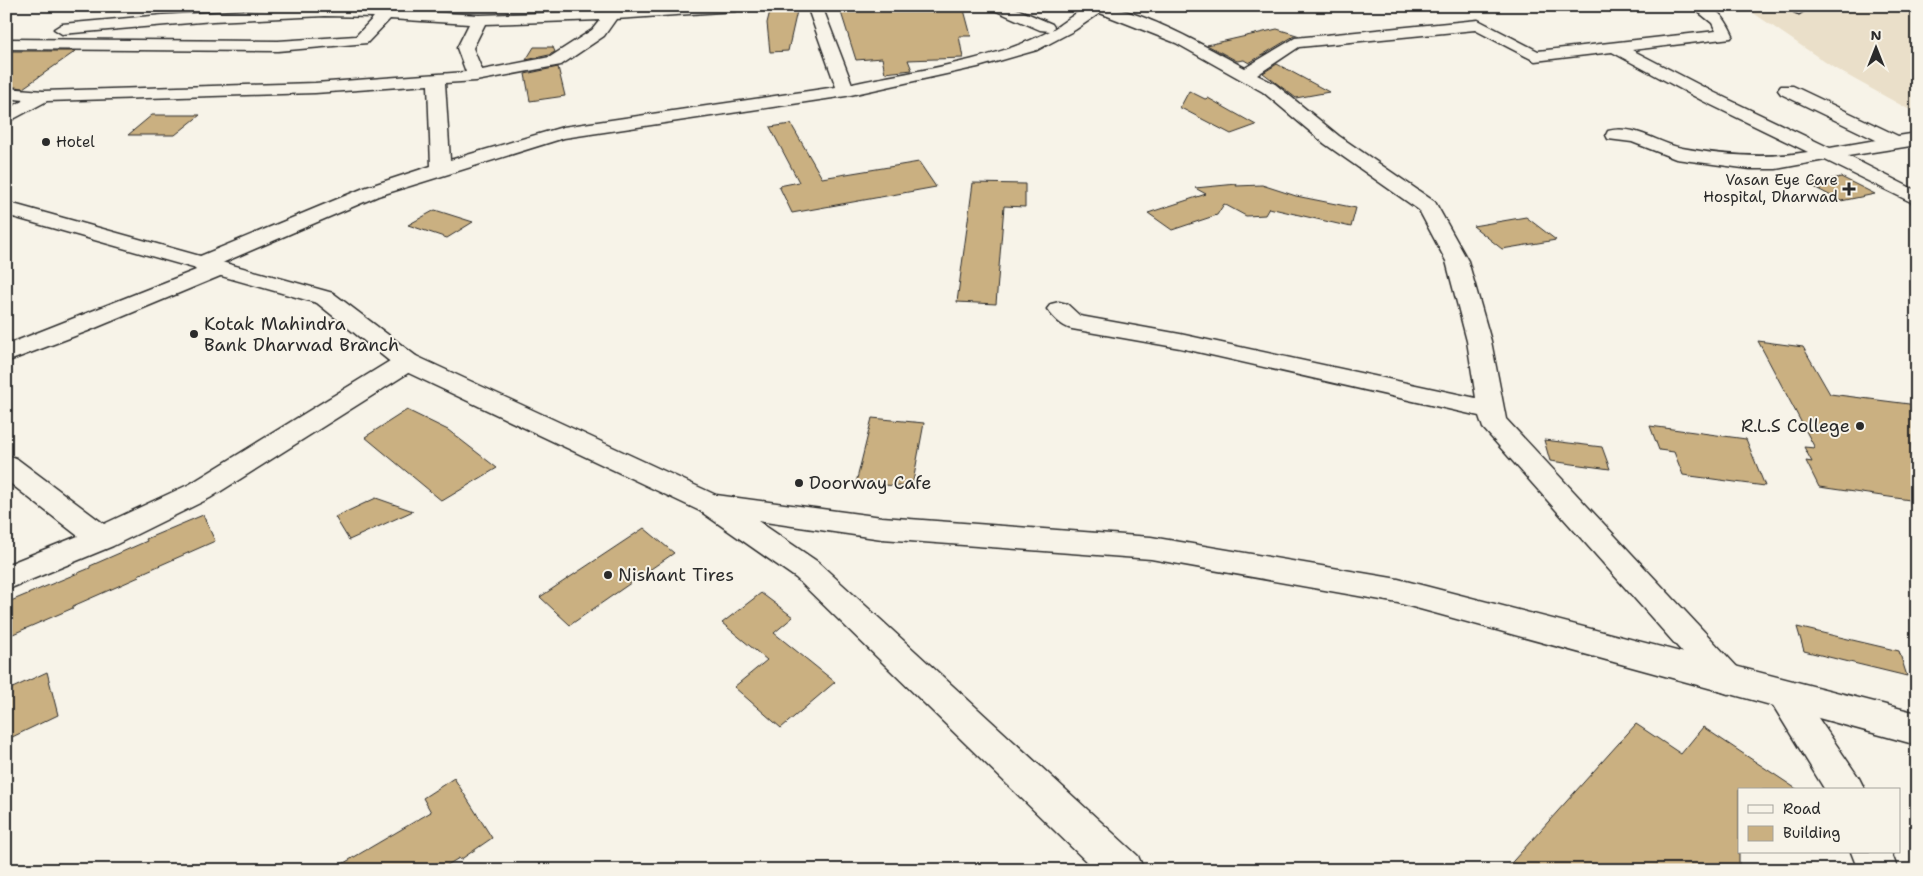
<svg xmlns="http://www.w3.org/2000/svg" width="1923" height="876" viewBox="0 0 1923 876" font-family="'Shantell Sans',sans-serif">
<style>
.built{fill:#eadfc9}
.building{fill:#cab081;stroke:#2b2b2b}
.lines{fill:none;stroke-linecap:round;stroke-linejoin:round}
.minor-casing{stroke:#2b2b2b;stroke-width:3}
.major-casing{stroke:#2b2b2b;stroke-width:3}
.minor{fill:#f7f3e8;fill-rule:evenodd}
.major{fill:#f7f3e8;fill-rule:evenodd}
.poi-dot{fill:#2b2b2b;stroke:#f7f3e8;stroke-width:2}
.labels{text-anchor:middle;stroke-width:4;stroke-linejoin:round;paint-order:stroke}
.far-poi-label{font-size:15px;fill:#2b2b2b;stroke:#f7f3e8;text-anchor:start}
.poi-label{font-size:18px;fill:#2b2b2b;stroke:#f7f3e8;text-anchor:start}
</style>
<rect width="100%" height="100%" fill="#f7f3e8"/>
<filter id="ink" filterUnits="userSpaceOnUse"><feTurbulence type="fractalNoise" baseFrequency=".02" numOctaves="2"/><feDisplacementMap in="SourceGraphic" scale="10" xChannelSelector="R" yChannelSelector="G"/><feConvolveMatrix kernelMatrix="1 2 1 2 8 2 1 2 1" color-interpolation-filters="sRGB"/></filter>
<g filter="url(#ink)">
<path class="built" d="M1743,6H1917V114L1834,68Z"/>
<path class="building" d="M839,6H866L868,10L963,6L971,36H959L963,58L908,60L912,70L885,73L882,58L856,60Z
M770,11H797L788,51L770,52L767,23Z
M1277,29L1300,36H1294L1249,63L1244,60L1237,61L1207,45Z
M534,47H553L555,52L549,55L526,60Z
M6,51H76L23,88L6,86Z
M1277,64L1329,92L1296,98L1263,73Z
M558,67L565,96L530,101L525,74Z
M1189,91L1205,99L1208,98L1256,125L1231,134L1179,107L1181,106Z
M152,115H200L175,135H128Z
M791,124L822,178L919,162L936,187L792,213L779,186L799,182L770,127Z
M1841,177L1875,194L1841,201L1808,184Z
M973,183L1025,184V207L1004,206L996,304L957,302Z
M1237,184L1236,186L1262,185L1296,196L1356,208L1351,227L1269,208L1265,215L1246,216L1224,204L1217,215L1172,230L1148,213L1206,194L1195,188Z
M435,210L473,222L447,238L408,225Z
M1526,217L1556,240L1502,249L1473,226Z
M1758,341L1803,347L1830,394L1917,405V501L1819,487L1806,461L1812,462L1804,447L1815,448Z
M407,410L448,430L497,468L442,501L365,437Z
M872,418L924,423L912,487L856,483Z
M1650,426L1746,439L1765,486L1683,475L1674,452L1659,450Z
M1544,440L1602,447L1610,469L1550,461Z
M376,498L413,511L349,540L335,517Z
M203,515L215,541L138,575L139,577L73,606V608L6,637V603L90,568V566L147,541L146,539Z
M644,528L674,553L570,625L540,597Z
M761,593L793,617L774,633L835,682L781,728L734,687L767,660L722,623Z
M1797,627L1899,651L1907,676L1804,651Z
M47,672L58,715L6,740V691Z
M1636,724L1681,754L1703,727L1798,790H1739V870H1505Z
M454,778L492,838L460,860L459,858L439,870H332L431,812L423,798Z"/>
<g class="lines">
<g class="minor-casing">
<path id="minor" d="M325,6L479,15L607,11L610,6H625L623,10L669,6H743L736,11L616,19L604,36L561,65L476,81L445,83L450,160L563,127L836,87L807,6H822L852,84C918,70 990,62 1050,31L1040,30L992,9L990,6H1010L1052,24L1054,27L1052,30C1062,24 1082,7 1092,6C1128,2 1211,49 1245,68L1295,38L1478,20L1538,51L1716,31L1712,23L1691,6C1715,6 1723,13 1733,35L1731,38L1632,50L1715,93L1830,148L1876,140L1781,94L1778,90L1781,86H1793L1898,136L1917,133V145L1848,156L1917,191V205L1825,160L1776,169H1750L1676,159L1632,142L1608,139L1606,135L1608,131C1635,124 1657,143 1682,148C1725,156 1765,159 1808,152L1703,101L1612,52L1535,61L1475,30L1299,47L1257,75L1275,84L1339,136L1435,202L1468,261L1491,341L1506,419L1740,670L1745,680L1740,690L1728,694L1716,690L1483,428L1479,416L1180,348L1072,329C1061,326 1054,318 1047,309L1051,304L1059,302L1067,304L1080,316L1180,334L1476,398L1467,341L1446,261L1419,210L1325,144L1263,92L1176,43L1100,13L1075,30L1037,50L978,67L846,96L564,138L378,196L222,263L228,269L225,274L88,331L6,362V345L196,270L190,264L193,259L364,188L431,166L428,85L315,93L47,101L6,123V110L24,100L6,98V88L43,91L315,83L466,72L457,48L469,24L390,19L367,43L278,51L6,49V39L278,41L356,36L374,17L325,16L213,21L62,34L54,29L62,24L163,15ZM600,20L592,30L550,57L482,70L473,48L485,24Z
M1788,6H1805L1807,9L1799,14L1794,12Z
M407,354L416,356L420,362L416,368L210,498L113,546L6,590V565L78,536L6,480V455L16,458L104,524L190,484L398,356Z
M1783,679L1795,684L1859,778L1865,790H1825L1766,694L1771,684Z
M1851,852H1891L1898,870H1858Z"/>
</g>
<g class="major-casing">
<path id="major" d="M6,202L333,293L416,356L716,495L882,517L1151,537L1398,579L1917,713V745L1398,603L1151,559L882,539L758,521L818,562L1138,856L1144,870H1095L796,578L700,511L398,368L317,303L6,215Z"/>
</g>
<use href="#minor" class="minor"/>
<use href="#major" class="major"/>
</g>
</g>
<g class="poi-dot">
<circle cx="46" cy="142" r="5"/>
<path d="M1846.5 181.5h5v5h5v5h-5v5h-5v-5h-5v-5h5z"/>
<circle cx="194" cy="334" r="5"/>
<circle cx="1860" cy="426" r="5"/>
<circle cx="799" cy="483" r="5"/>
<circle cx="608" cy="575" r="5"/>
</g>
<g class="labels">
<g class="far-poi-label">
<text x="56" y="147">Hotel</text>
<text x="1838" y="185" text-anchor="end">Vasan Eye Care<tspan x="1838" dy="17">Hospital, Dharwad</tspan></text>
</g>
<g class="poi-label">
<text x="204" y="330">Kotak Mahindra<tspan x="204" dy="21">Bank Dharwad Branch</tspan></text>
<text x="1850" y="432" text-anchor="end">R.L.S College</text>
<text x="809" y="489">Doorway Cafe</text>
<text x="618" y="581">Nishant Tires</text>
</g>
</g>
<rect width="1923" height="876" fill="none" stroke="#f7f3e8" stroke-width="25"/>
<rect x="12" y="12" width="1898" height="851" fill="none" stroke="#2b2b2b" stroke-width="2" filter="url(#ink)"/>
<rect x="1738" y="788" width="162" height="65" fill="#f7f3e8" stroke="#a5a39c"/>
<rect x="1748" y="805" width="25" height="8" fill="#f7f3e8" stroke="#a5a39c"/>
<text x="1783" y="814" font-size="15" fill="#2b2b2b">Road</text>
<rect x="1748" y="826" width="25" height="15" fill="#cab081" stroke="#a5a39c"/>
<text x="1783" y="838" font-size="15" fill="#2b2b2b">Building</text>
<g transform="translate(1876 48)" stroke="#f7f3e8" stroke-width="4" paint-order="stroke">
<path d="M0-4L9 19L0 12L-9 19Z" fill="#2b2b2b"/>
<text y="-8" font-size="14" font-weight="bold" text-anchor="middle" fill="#2b2b2b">N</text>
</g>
</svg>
